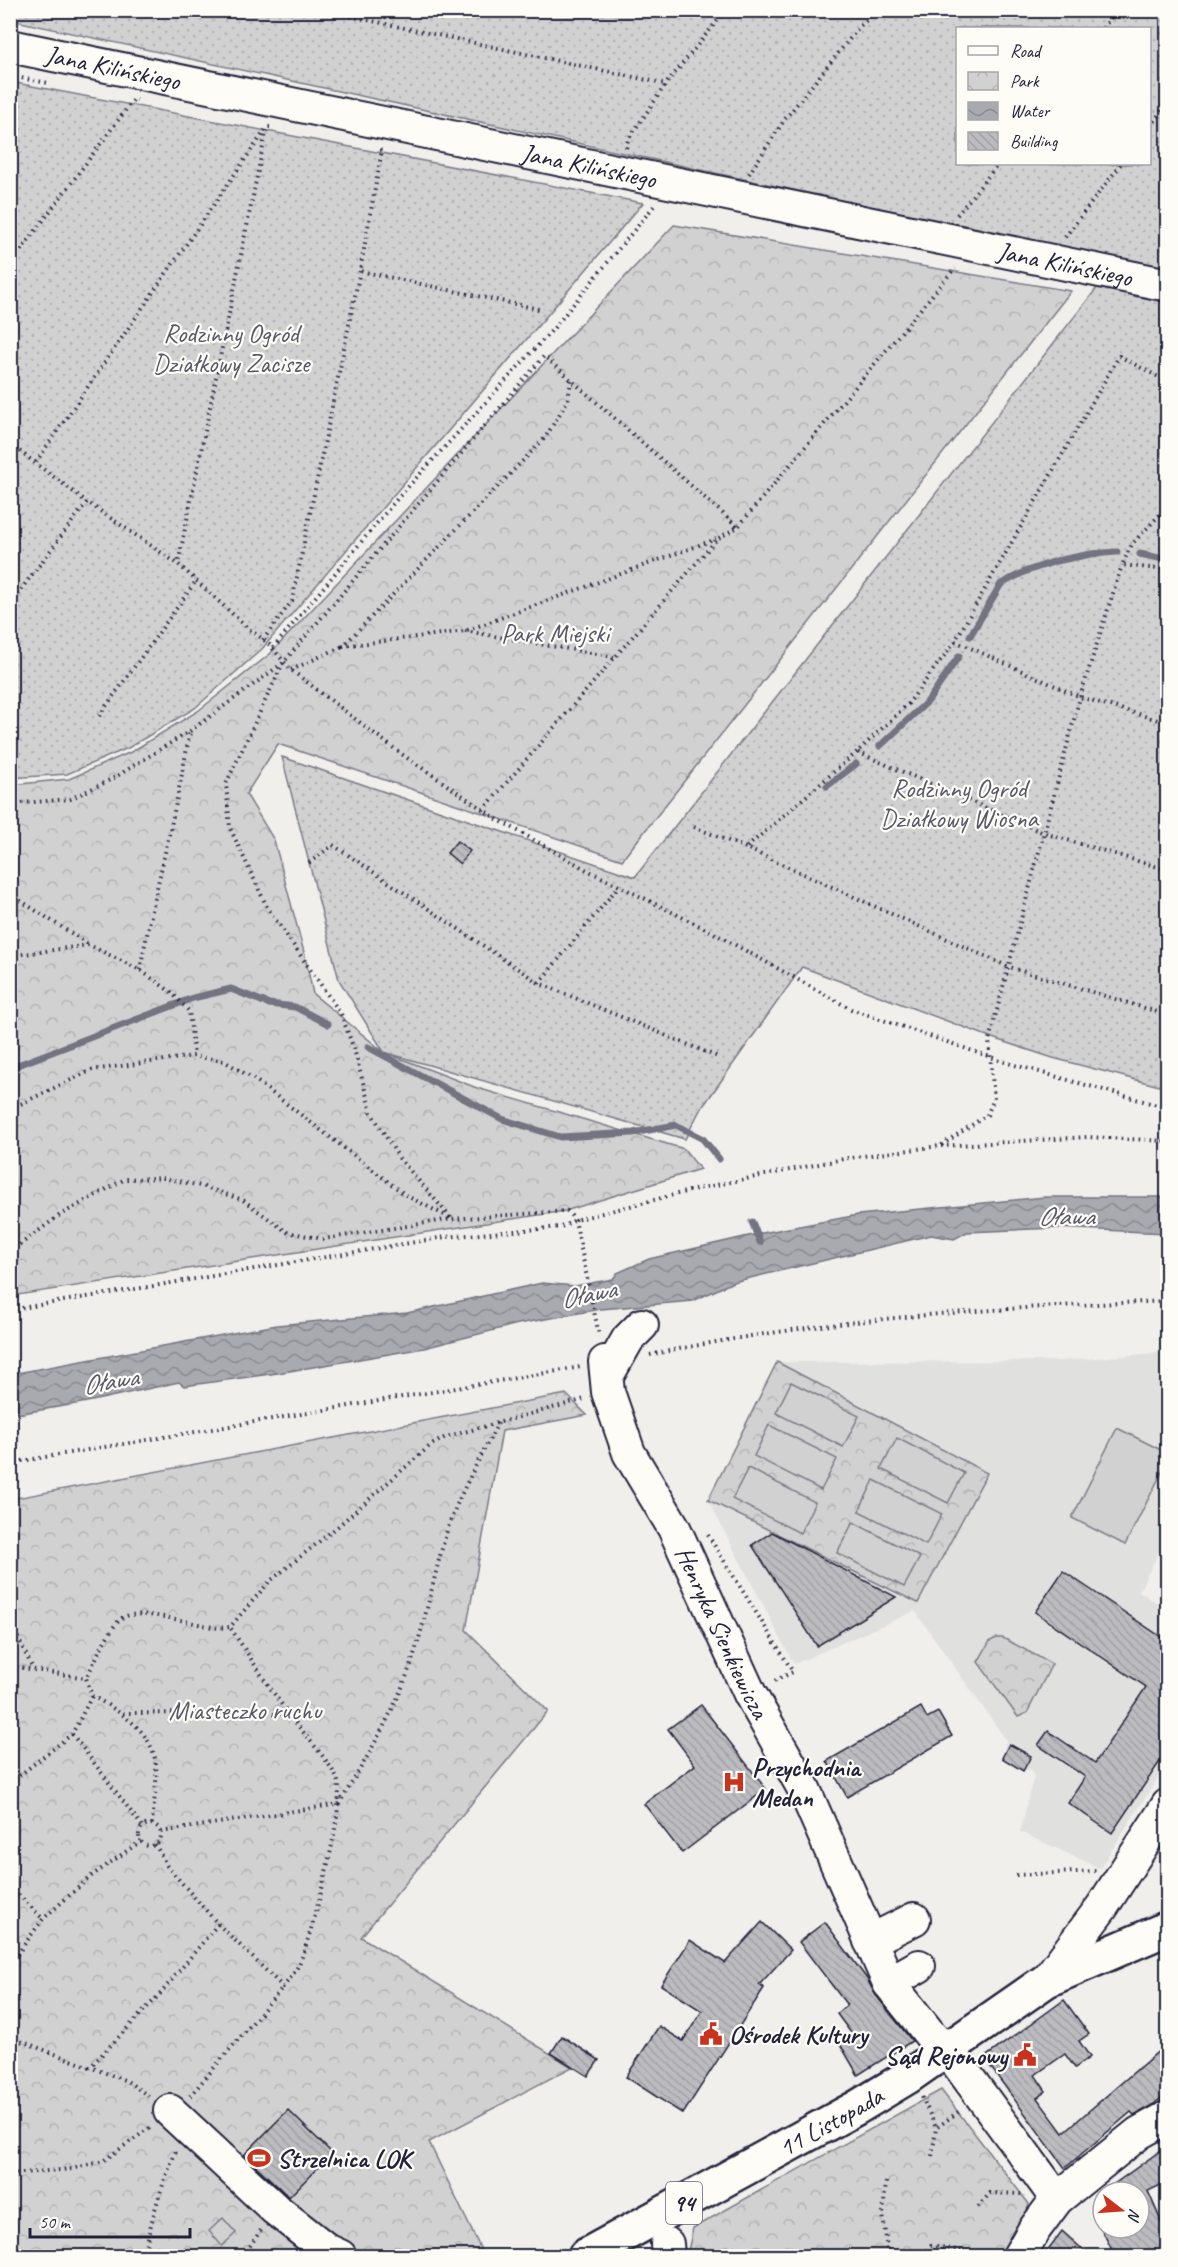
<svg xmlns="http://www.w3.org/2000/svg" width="1178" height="2267" viewBox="0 0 1178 2267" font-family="Caveat,sans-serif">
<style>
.built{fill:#e0e0df}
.park{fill:url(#park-crowns);stroke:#7a7a86;stroke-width:1.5}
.garden{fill:url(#garden-dots);stroke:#7a7a86;stroke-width:1.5;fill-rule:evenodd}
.pitch{fill:#d2d1d1;stroke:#7a7a86;stroke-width:1.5}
.water{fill:url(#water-waves);stroke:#737381;stroke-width:1.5}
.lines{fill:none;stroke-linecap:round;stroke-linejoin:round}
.stream{stroke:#737381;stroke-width:7}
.building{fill:url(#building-back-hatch);stroke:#22223b;stroke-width:1.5}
.minor-casing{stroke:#22223b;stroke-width:36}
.major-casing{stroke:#22223b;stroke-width:38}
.path{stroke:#22223b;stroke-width:4;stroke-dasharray:1.5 4.5;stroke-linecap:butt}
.minor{stroke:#fdfcf7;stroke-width:32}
.major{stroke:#fdfcf7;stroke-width:33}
.labels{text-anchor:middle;stroke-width:4.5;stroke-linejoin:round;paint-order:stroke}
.shield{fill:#fdfcf7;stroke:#646373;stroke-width:1.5}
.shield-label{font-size:24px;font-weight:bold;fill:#22223b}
.street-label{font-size:26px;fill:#22223b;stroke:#fdfcf7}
.park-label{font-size:26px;fill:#575768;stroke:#fdfcf7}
.poi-label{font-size:26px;font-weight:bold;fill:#22223b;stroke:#fdfcf7;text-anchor:start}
.water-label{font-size:27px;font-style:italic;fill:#58586a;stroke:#fdfcf7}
</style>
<defs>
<pattern id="park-crowns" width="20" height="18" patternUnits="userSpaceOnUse" patternTransform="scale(1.5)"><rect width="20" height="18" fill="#d2d1d1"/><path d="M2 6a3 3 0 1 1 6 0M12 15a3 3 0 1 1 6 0" fill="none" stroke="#b4b3b4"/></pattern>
<pattern id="garden-dots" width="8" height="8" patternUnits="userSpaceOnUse" patternTransform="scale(1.5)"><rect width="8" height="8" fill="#d2d1d1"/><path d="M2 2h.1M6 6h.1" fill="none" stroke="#b4b3b4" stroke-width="1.8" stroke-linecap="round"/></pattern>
<pattern id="water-waves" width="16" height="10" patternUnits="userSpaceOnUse" patternTransform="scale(1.5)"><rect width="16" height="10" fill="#a9a9b0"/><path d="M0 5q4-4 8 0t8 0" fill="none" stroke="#898990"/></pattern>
<pattern id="building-back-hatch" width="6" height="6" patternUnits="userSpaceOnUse" patternTransform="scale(1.5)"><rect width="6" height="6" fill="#bcbcc0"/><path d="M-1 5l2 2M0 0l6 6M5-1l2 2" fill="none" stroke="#a1a1a6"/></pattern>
</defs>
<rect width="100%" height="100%" fill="#f0efec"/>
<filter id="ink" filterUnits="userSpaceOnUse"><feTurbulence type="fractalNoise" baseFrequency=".0167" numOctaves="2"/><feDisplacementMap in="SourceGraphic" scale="12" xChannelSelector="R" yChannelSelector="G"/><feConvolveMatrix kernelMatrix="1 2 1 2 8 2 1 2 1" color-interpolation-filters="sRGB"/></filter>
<g filter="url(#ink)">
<path class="built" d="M1167,1352V1536L1139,1591L1167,1610V1764L1100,1868L1020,1832L1034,1776L1030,1769L1023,1771L1002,1758L1006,1740L915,1611L794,1664L708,1500L777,1362L1061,1361Z"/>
<path class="park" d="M674,225L1071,291L622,860L278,744L246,794L274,840L305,956L313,994L384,1052L477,1088L684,1149L700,1169L565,1211L11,1296V785L69,779L131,752L198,711L270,654Z
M777,1362L987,1473L918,1603L708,1500Z
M566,1394L587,1415L502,1431L466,1630L548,1711L361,1937L572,2067L429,2142L484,2256H11V1499Z
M997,1638H1003L1052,1664L1027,1713L1018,1717L978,1662L990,1641Z
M941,2090L1029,2204L1012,2256H687L693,2228Z"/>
<path class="garden" d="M11,10L1167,11V271L11,20ZM958,28H1150V164H958Z
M11,82L643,203L262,649L195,708L128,748L67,774L11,778Z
M1100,284L1167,300V1088L1053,1058L998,1040L802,967L699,1112L685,1139L384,1052L339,980L282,757L635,877Z"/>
<path class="pitch" d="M791,1382L859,1416L843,1447L776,1413Z
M769,1425L837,1459L821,1490L754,1456Z
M1117,1428L1167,1453V1462L1125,1545L1072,1518Z
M897,1438L964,1473L948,1503L881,1469Z
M748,1468L815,1502L800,1533L732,1499Z
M874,1480L942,1514L926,1545L859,1511Z
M853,1522L920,1557L904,1587L837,1553Z
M223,2218L236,2233L222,2246L209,2231Z"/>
<path class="water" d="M1045,1197H1167V1233L1056,1228L967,1232L954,1239L931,1235L733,1282L693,1301L601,1309L518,1324L424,1348L278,1373L184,1386L179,1382L87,1402L11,1415V1374L277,1325L407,1313L542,1283L575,1286L613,1279L617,1273L649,1259L757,1234L858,1215Z"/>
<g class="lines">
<path class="stream" d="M1140,554L1168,560
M970,636L1001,584L1024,572L1056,561L1091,554L1117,552
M880,746L928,701L959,656
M827,786L856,764
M368,1047L502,1119L560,1137L633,1133L676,1125L703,1139L719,1159
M10,1068L193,998L231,989L269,1004L295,1007L328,1024
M752,1222L760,1242"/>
</g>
<path class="building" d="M457,841L470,851L460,864L447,853Z
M772,1532L896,1597L817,1646L752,1545Z
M1063,1571L1167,1641V1751L1112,1833L1068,1803L1085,1777L1038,1745L1048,1731L1095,1763L1146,1687L1035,1612Z
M701,1705L766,1789L682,1853L644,1804L695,1765L668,1729Z
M921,1707L927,1718L938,1712L952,1736L847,1797L827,1761Z
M1009,1744L1031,1756L1023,1771L1002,1758Z
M762,1922L791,1950L759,1985L764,1988L683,2114L626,2077L659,2026L683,2041L702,2011L661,1985L690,1940L725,1963Z
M825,1922L867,1979L875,1994L912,2041L858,2075L840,2044L854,2037L837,2014L847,2005L799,1942Z
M1064,2000L1089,2034L1079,2041L1090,2057L1075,2068L1065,2054L1035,2075L1046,2091L1037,2098L1063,2133L1167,2044V2093L1154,2104L1134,2115L1131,2112L1065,2168L984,2058Z
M562,2036L599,2060L588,2076L551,2053Z
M288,2110L332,2153L289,2197L244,2155Z
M1167,2146V2182L1148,2191L1167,2235V2256H1115L1101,2228H1139V2192H1103Z
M1062,2231L1090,2256H1043Z"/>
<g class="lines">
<g class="minor-casing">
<g id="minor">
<path id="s1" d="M10,46L1168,285"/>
<path id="s2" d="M605,1362L608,1392L629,1453L674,1528L750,1694L804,1789L889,1983L932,2037L947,2049L1057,2199"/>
<path d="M607,1376L628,1339L642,1325"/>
<path d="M870,1941L914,1919"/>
<path d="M1047,1980L1102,1907L1168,1805"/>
<path d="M889,1983L919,1966"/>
<path d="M170,2111L275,2209L327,2250L340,2256"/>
<path d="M667,2244L668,2256"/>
<path d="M1019,2256L1034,2230L1057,2199L1139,2133L1168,2117"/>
</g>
</g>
<g class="major-casing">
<g id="major">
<path id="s3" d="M585,2256L856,2108L909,2076L1047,1980L1168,1928"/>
</g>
</g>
<path class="path" d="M321,10L666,84
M1103,28L1117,10
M10,76L48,83
M1150,126L1168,102
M270,127H267L178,564L249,629L268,643L291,670L400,753L497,819L587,870L710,931L851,1009L1011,1064L1168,1108
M626,148L628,140L666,84L726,10
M380,150H382L360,271L543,310
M749,174L785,119L860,26L878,10
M957,215L998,164
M1065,237L1121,164
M10,265L134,99L137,100
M571,380L568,400L545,438L343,646L465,631L716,539
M1168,382L1119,356L955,641L908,704L857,752L1044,833L1168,870
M10,444L87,502
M36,462L266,129
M1168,506L1132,544L1122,565L1168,570
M10,604L87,502L178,564
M465,631L614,657
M263,640L292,601L360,271
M955,641L1080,697L1168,723
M273,648L397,499L553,329L654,206
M291,670L343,646
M99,716L196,581
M857,752L746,848L1009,967L1168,1015
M10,804L70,799L112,779L190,731L283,663L544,356L738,527
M483,810L717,539L738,527L955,268
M694,827L746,848
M309,863L333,845L539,983L718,1057
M10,894L88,944
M10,956L89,945L140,970L171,992L189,1011L194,1056
M140,970C155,890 176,812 190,731
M539,983L619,886
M10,1109L92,1070L194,1056L224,1061L254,1079L407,1196L452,1219L399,1158L371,1112L354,1049L341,1014L267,907L230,828L226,784L283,663
M941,1146L1088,1137L1168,1141
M10,1252L60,1215L125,1179L165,1178L205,1187L243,1200L287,1232L323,1239L452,1219L567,1211L575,1220L599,1335
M10,1310L445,1237L561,1227L575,1220L697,1189L848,1158L940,1146L987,1115L994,1099L989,1040L1080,697L1122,565
M650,1355C820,1318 995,1308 1168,1301
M10,1463L581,1367
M708,1535L793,1672L772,1682
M10,1621L33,1669
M10,1666L86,1678
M123,1713L289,1714
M72,1734L142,1826
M10,1783L72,1734L92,1696
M152,1824C153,1807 159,1775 155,1759C149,1728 117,1710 92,1696L86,1678C95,1662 108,1629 122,1618C137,1607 198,1625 218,1628L230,1627L269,1582L336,1528L431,1445L446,1437L585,1399
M139 1835a11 11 0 1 1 22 0a11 11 0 1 1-22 0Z
M161,1832L339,1804C361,1768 383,1731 400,1692C422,1642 431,1586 446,1534C458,1495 480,1459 498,1423
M155,1844L167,1866L218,1924L283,1987C291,1978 298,1968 302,1957C313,1928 347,1803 337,1779C331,1763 303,1733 291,1717C269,1688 250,1657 230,1627
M1016,1875L1096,1871
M10,1886L43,1919
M10,1964L43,1919L90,1877L141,1841
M10,2037L127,2081L150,2097
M89,2068L161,1993L218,1924
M190,2096L283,1987
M922,2097L936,2128L961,2110
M932,2156L936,2128
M10,2174L72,2169L103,2161L151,2127
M886,2182L883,2214L887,2249
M978,2207L990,2193L1022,2194
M144,2256C151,2220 161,2186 176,2151
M243,2256L261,2230
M926,2256V2252L931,2245L988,2256"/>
<use href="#minor" class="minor"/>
<use href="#major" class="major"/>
</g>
</g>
<defs>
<g id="hospital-bare" transform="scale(1.8)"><path d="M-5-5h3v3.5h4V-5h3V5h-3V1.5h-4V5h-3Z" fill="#c8321e" stroke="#fdfcf7" stroke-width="2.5" paint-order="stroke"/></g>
<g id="civic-bare" transform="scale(1.8)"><path d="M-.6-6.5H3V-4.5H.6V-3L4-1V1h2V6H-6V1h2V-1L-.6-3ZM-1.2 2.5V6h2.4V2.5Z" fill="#c8321e" stroke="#fdfcf7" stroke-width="2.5" paint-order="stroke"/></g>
<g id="stadium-bare" transform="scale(1.8)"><path d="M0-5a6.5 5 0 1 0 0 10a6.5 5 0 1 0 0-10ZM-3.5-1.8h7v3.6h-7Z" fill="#c8321e" stroke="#fdfcf7" stroke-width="2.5" paint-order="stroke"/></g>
</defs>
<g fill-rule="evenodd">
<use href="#hospital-bare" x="734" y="1782"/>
<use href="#civic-bare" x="711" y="2034"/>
<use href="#civic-bare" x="1025" y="2055"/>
<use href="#stadium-bare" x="259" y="2158"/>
</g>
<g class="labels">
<rect class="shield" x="666" y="2182" width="36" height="42" rx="4.5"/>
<g class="shield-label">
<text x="684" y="2211">94</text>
</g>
<g class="street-label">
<text dy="9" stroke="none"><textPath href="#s1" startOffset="105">Jana Kilińskiego</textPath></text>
<text dy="9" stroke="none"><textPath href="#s1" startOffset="591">Jana Kilińskiego</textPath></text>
<text dy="9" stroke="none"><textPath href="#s1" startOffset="1077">Jana Kilińskiego</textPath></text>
<text dy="9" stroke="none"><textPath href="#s2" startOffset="297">Henryka Sienkiewicza</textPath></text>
<text dy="9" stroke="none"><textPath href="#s3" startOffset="280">11 Listopada</textPath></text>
</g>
<g class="park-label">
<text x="231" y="342">Rodzinny Ogród<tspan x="231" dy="30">Działkowy Zacisze</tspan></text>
<text x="555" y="642">Park Miejski</text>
<text x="959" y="797">Rodzinny Ogród<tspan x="959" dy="30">Działkowy Wiosna</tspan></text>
<text x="245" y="1719">Miasteczko ruchu</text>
</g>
<g class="poi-label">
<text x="752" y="1776">Przychodnia<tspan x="752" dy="30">Medan</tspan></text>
<text x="729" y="2043">Ośrodek Kultury</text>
<text x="1007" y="2064" text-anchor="end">Sąd Rejonowy</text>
<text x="277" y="2167">Strzelnica LOK</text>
</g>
<g class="water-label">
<text x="1066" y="1225">Oława</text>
<text transform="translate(588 1294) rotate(-12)" y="9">Oława</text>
<text transform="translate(110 1381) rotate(-10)" y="9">Oława</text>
</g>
</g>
<rect width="1178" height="2267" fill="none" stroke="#fdfcf7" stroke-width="36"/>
<rect x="18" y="18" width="1142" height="2231" fill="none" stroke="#22223b" stroke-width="2" filter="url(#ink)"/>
<rect x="956" y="27" width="195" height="138" fill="#fdfcf7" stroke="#a5a5ac" stroke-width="1.5"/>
<rect x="968" y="46" width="30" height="9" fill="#fdfcf7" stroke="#a5a5ac" stroke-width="1.5"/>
<text x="1010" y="57" font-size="18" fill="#22223b">Road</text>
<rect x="968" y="72" width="30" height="18" fill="url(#park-crowns)" stroke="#a5a5ac" stroke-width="1.5"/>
<text x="1010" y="87" font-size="18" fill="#22223b">Park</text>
<rect x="968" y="102" width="30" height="18" fill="url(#water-waves)" stroke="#a5a5ac" stroke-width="1.5"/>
<text x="1010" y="117" font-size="18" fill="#22223b">Water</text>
<rect x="968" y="132" width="30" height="18" fill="url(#building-back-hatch)" stroke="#a5a5ac" stroke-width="1.5"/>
<text x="1010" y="147" font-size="18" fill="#22223b">Building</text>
<g transform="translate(1121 2210) rotate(107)"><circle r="28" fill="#fdfcf7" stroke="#a5a5ac" stroke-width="1.5"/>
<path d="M0-4.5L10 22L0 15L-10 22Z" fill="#c8321e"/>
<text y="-9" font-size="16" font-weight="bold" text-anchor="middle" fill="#22223b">N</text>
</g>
<path d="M30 2228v9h160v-9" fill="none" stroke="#22223b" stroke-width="3"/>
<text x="39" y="2228" font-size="18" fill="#22223b" stroke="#fdfcf7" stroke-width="4.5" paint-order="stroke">50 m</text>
</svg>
